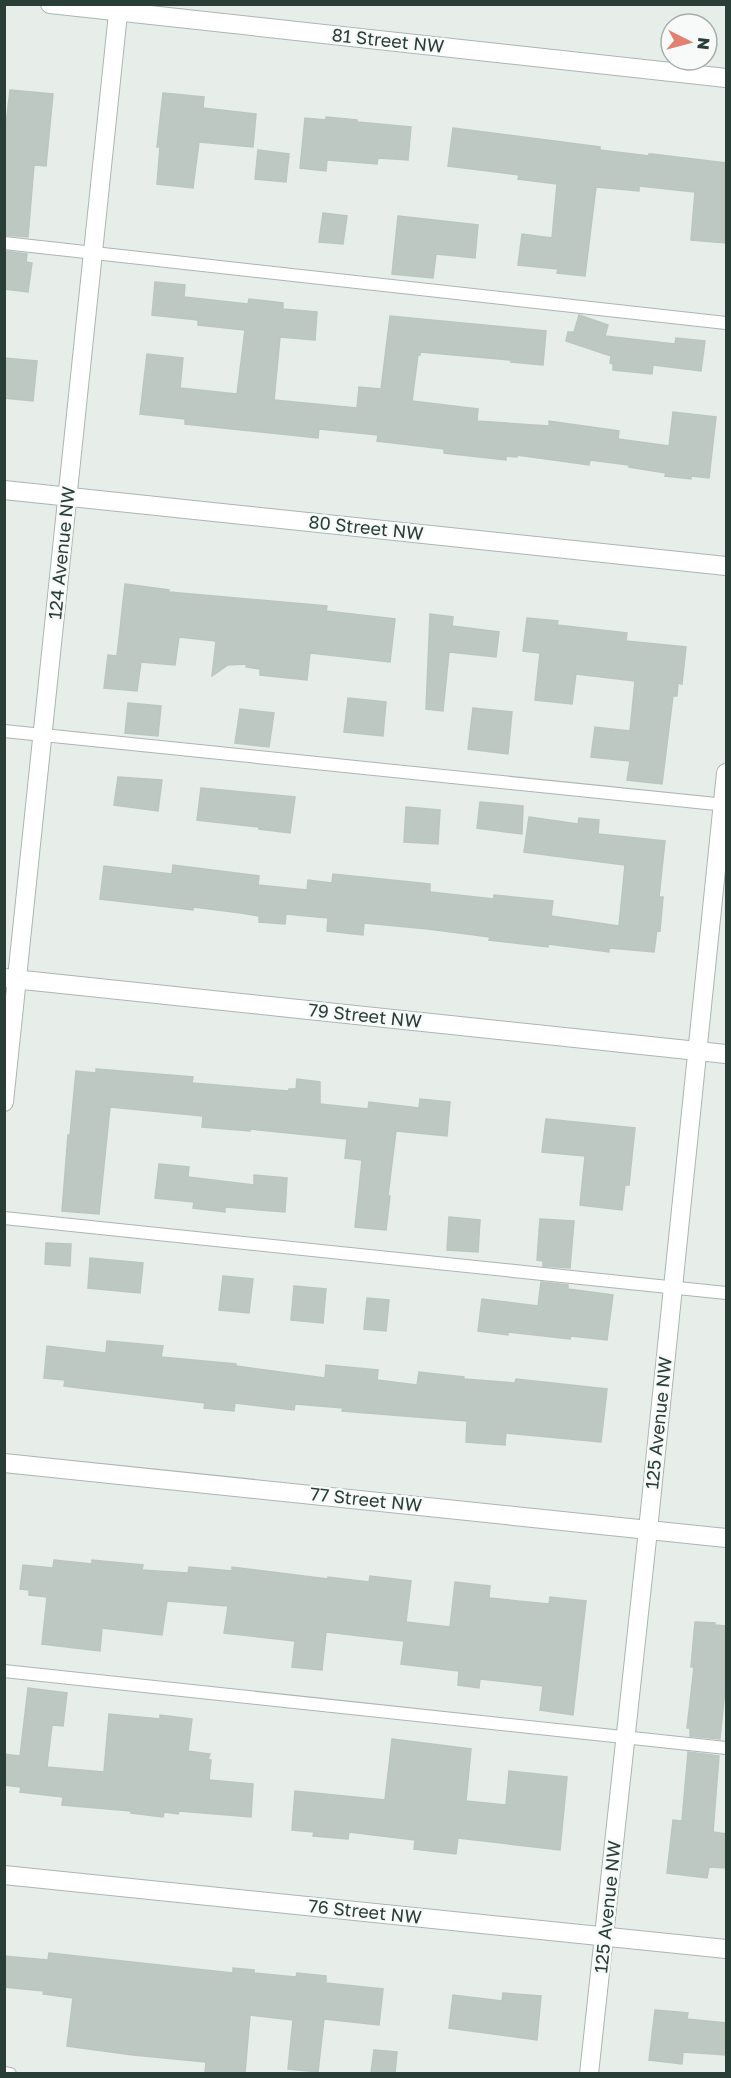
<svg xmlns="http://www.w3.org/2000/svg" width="731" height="2078" viewBox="0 0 731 2078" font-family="'Golos Text',sans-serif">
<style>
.building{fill:#bdc8c3;stroke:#bac7c0;stroke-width:1.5}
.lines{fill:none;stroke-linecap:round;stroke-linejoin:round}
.lane-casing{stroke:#aab6b0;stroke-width:14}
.street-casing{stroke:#aab6b0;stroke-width:20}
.lane{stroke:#fff;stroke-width:12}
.street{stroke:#fff;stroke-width:18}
.labels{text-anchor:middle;stroke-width:5;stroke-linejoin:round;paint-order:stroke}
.street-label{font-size:18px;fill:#283e36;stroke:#f7faf9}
</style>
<rect width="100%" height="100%" fill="#e7eeea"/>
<path class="building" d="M10,90L53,94L46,166L34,165L28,237L4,235V140Z
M163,93L204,97L203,108L256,114L253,147L199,142L193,188L157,184L160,147H157Z
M326,117L357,120V122L411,127L408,160L378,158L377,164L327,160L326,171L300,168L305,118L326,120Z
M453,128L600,147V150L649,156V154H652L726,163V243L691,240L695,192L639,186V191L596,187L585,276L557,273L558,269L518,265L522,234L552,238L557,184L518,179L519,175L448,166Z
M258,150L289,154L286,182L255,179Z
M323,213L347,216L343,244L319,242Z
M398,216L478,225L475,258L436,254L433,278L392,274Z
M4,251L27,254L26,262L32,263L28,292L4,289Z
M155,282L185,285L184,297L248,304L249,299L283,303V309L317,312L315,340L280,337L274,400L357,408L359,387L381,389L390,316L546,331L543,365L511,362V360L420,352V355H418L412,401L478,409L477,421L549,426V421L619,431L618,439L669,446L673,412L716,417L709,478L691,476V479L665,476L666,473L629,467V465L590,460L589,465L517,455V457L506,456V460L444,453V449L377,441L378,435L319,429L318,438L185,424V419L140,414L147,354L183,358L180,388L237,394L245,330L198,325V320L152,315Z
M579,315L608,325L605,336L675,344L676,338L705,341L701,371L653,365L652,374L613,370V364L610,363L611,356L566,341L568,332H574Z
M4,358L37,361L33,401L4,398Z
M125,584L169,590V592L327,606L326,611L395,619L390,662L310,653L307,680L260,675V669L246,667L247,664L228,665L212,676L216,641L179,637L175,665L141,662L137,691L104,688L108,655L117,656Z
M430,614L453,617L452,626L499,632L496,657L449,652L443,711L426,709Z
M527,618L558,621L557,625L627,633L626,641L686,647L682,684L678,683L677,696H673L662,784L627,780L630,761L591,757L595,727L630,731L635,681L576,674L572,704L535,700L540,653L523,651Z
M348,698L386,702L383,736L344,732Z
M128,703L161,706L158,736L125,733Z
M473,708L512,712L508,754L468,749Z
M240,709L274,713L269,747L235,743Z
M118,777L162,780L158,811L114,805Z
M201,788L295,797L290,833L259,829V827L197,820Z
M480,802L523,806L522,834L477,828Z
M406,807L440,810L438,844L404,842Z
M529,817L578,824L579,818L599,820L598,834L665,841L659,897H663L660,931L657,930L654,952L609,948V952L548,944V947L489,940L490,937L428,929L364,923L363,935L327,931L328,918L286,914L285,924L259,922V916L241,913L193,907V910L100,899L104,866L172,874L173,865L259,876L258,885L307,890L308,880L332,883L333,874L430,884V892L494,899V895L553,901L551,916L619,926L625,865L524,852Z
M96,1069L193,1077L192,1083L288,1091L289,1089H296L297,1079L320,1082V1104L368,1109L369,1102L419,1108L420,1099L450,1102L447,1136L396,1131L388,1196H390L386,1230L355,1227L362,1160L345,1158L347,1139L250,1129V1131L202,1127L203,1116L110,1107L99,1214L62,1211L68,1135H70L76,1071L96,1073Z
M546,1119L635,1128L629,1185H625L622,1210L580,1205L585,1156L542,1152Z
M159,1164L189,1167L188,1177L254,1185V1175L287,1178L285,1212L225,1207V1212L193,1208L194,1202L155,1198Z
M449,1217L480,1220L478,1252L447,1250Z
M540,1219L574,1221L570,1268L543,1266V1261L537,1260Z
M46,1243L71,1244L70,1266L45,1264Z
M90,1258L143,1263L140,1293L88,1288Z
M223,1276L253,1279L249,1313L219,1310Z
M541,1282L568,1285V1289L613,1295L607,1340L571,1336L570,1339L508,1332V1335L478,1331L482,1299L538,1306Z
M294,1286L326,1289L323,1323L291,1320Z
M367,1298L389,1300L386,1331L364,1329Z
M107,1341L163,1346L161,1357L236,1364V1366L325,1378L326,1365L378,1370L377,1380L417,1385L419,1372L464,1377V1379L515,1383L516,1379L607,1389L601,1442L506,1433L505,1445L466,1442L467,1421L342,1411L343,1408L295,1404L294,1410L235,1403L234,1411L204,1408L205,1403L64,1386L65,1380L44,1378L47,1346L106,1353Z
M54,1560L92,1564V1560L143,1565L142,1570L188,1573L189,1567L232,1571V1567L328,1579V1577L369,1582L370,1576L411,1581L406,1622L450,1627L455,1582L490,1586L489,1598L549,1604L550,1597L586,1601L573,1715L540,1710L543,1686L480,1679L479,1688L458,1685L459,1671L401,1664L404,1641L326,1632L322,1670L292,1667L295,1641L224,1633L228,1606L167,1601L162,1635L102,1628L100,1651L42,1644L47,1597L29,1595V1590L20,1589L23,1565L53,1568Z
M695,1622L715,1623V1625L726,1626V1679L720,1739L690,1736V1728H687L694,1667H691Z
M28,1688L67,1693L63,1726L52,1725L47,1767L104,1772L109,1714L160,1719V1715L192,1719L188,1751L210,1754L208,1759L211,1760L209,1780L253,1784L251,1817L179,1811L178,1814L164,1812L163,1817L131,1813V1811L62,1805L63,1797L20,1792L21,1787L4,1785V1754L20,1756Z
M392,1739L471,1749L466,1801L506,1805L509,1771L567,1777L560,1850L458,1838L456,1854L414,1849L415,1840L349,1832L348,1839L313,1836L314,1832L292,1830L295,1791L385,1800Z
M688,1752L719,1756L713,1832L726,1834V1868L709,1867L707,1878L667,1873L673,1820L682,1821Z
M49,1953L233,1973V1968L254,1970V1973L296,1977L297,1973L326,1976V1983L383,1989L379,2025L324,2019L318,2072L288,2069L293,2020L250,2015L245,2073H205L206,2062L133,2055L67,2046L73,1998L43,1994L44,1991L4,1987V1956L48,1960Z
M503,1993L541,1996L537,2040L449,2028L453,1995L502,2001Z
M655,2010L688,2013L687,2019L726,2023V2055L683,2052L682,2064L649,2060Z
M374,2050L397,2052L395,2073H371Z"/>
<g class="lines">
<g class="lane-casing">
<path id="lane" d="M4,243L726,323
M4,731L726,805
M4,1218L726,1293
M4,1671L726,1748
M4,2073L10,2074"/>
</g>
<g class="street-casing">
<path id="street" d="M50,4L726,78
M4,490L726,566
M4,978L726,1054
M4,1102L119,4
M4,1463L726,1538
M4,1875L726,1949
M589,2074L648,1530L726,773"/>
</g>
<use href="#lane" class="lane"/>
<use href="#street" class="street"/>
</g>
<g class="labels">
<g class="street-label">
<text transform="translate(388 41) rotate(6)" y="6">81 Street NW</text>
<text transform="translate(366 528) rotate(6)" y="6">80 Street NW</text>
<text transform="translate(62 553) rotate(-84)" y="6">124 Avenue NW</text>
<text transform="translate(365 1016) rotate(6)" y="6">79 Street NW</text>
<text transform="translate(659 1423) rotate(-84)" y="6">125 Avenue NW</text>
<text transform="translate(366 1500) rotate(6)" y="6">77 Street NW</text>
<text transform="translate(608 1907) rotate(-84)" y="6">125 Avenue NW</text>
<text transform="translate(365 1912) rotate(6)" y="6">76 Street NW</text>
</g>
</g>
<rect width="731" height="2078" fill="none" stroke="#283e36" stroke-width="12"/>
<g transform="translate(689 42) rotate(96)"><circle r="28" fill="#f7faf9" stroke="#a4afab" stroke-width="1.5"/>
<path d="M0-4.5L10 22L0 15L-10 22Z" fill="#e28071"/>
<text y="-9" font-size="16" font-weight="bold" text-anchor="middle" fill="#283e36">N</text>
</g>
</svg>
